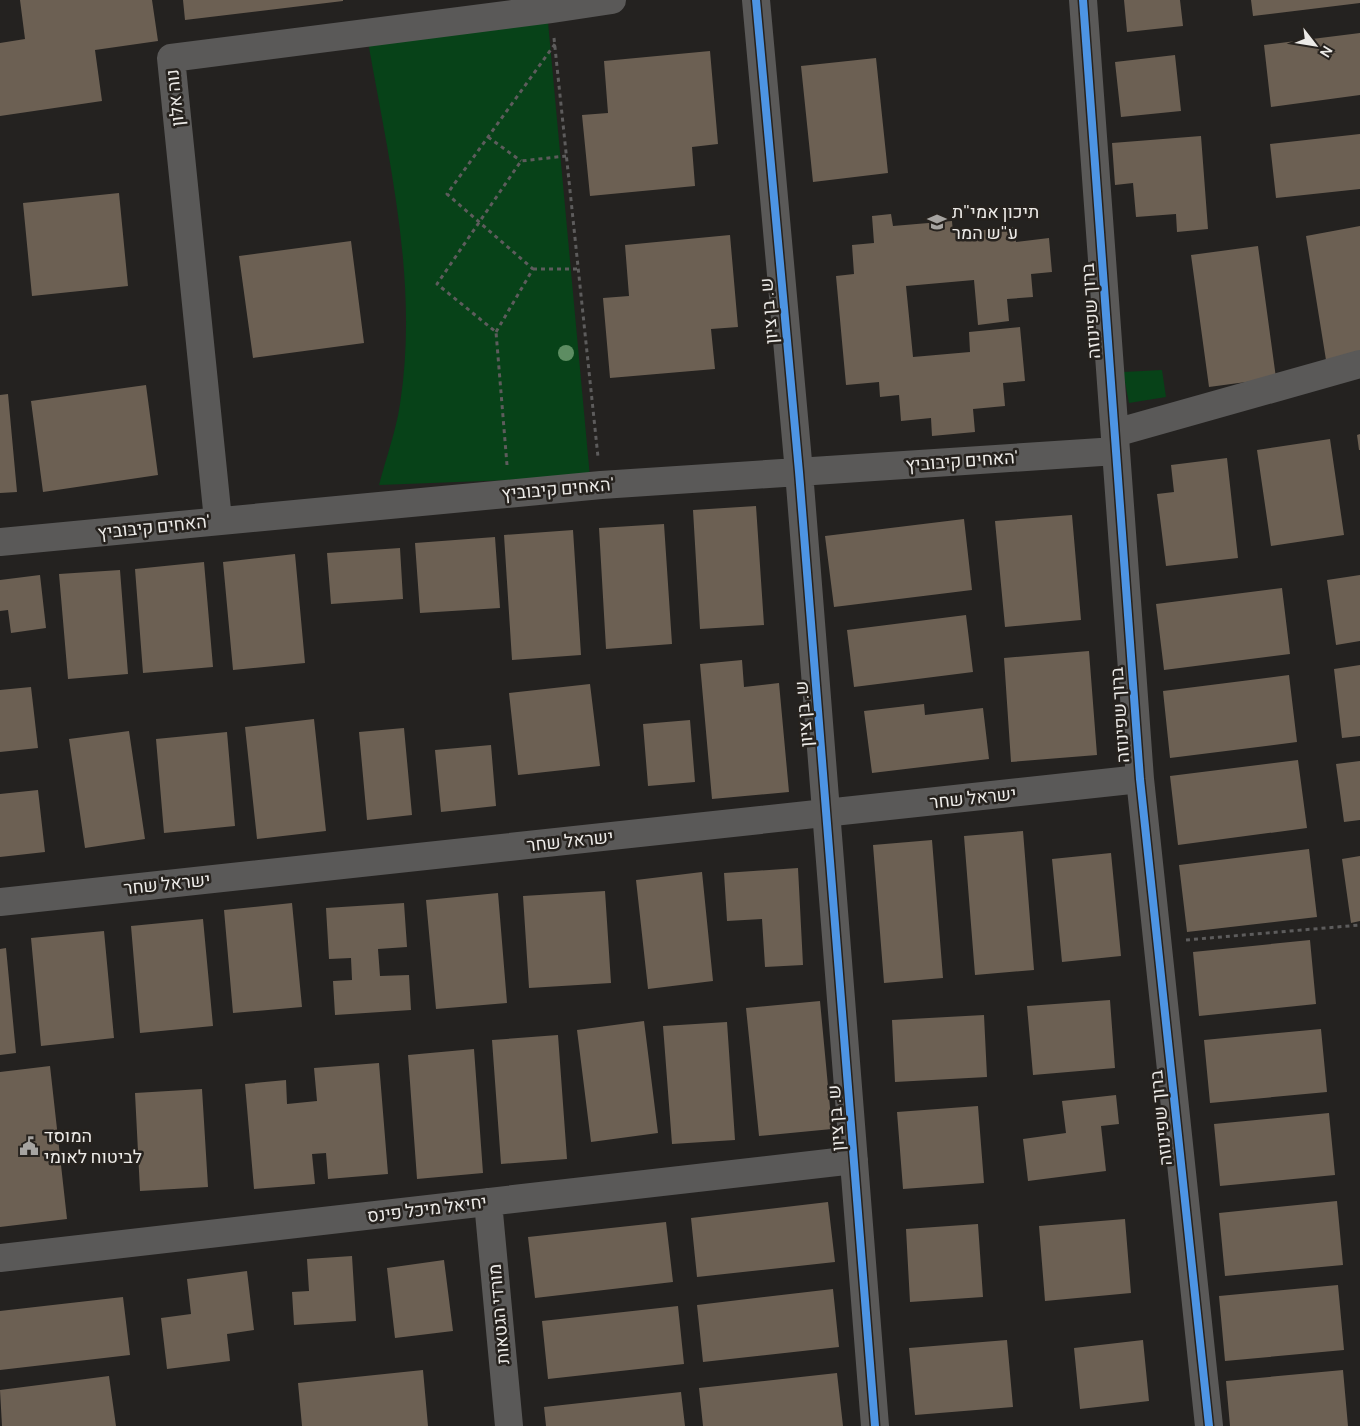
<svg xmlns="http://www.w3.org/2000/svg" width="1360" height="1426" viewBox="0 0 1360 1426" font-family="Manrope,Heebo,sans-serif">
<style>
.green{fill:#074218}
.building{fill:#6c6053}
.lines{fill:none;stroke-linecap:round;stroke-linejoin:round}
.path{stroke:#5d5c5c;stroke-width:3;stroke-dasharray:4 4;stroke-linecap:butt}
.minor{stroke:#5a5958;stroke-width:28}
.cycleway-casing{stroke:#26221e;stroke-width:11}
.cycleway{stroke:#4d94e3;stroke-width:8}
.tree{fill:#5d8d62}
.labels{text-anchor:middle;stroke-width:5;stroke-linejoin:round;paint-order:stroke}
.street-label{font-size:18px;fill:#eceae7;stroke:#26221e}
.poi-label{font-size:18px;fill:#eceae7;stroke:#26221e;text-anchor:start}
</style>
<rect width="100%" height="100%" fill="#242220"/>
<path class="green" d="M548,22L590,477L379,485C386,458 396,431 400,404C419,283 389,161 368,42Z
M1162,370L1166,397L1129,403L1123,372Z"/>
<path class="building" d="M20,0H152L158,41L95,50L102,101L0,116V43L25,39Z
M183,0H343V1L185,20Z
M1124,0H1180L1183,26L1127,32Z
M1251,0H1360V3L1253,16Z
M1360,33V95L1271,107L1264,45Z
M710,51L718,144L692,147L695,186L590,196L582,115L608,113L604,61Z
M1175,55L1181,111L1121,117L1115,62Z
M876,58L888,173L813,182L801,66Z
M1360,134V189L1276,198L1270,144Z
M1201,136L1208,229L1177,232L1176,214L1136,217L1133,183L1115,185L1112,143Z
M119,193L128,286L32,296L23,203Z
M891,214L893,226L952,221L953,233L1015,227L1016,242L1049,238L1052,272L1031,274L1033,297L1007,299L1009,321L978,325L974,280L906,286L913,357L970,352L969,332L1020,327L1025,381L1003,383L1005,406L973,409L975,432L932,436L931,418L901,421L899,395L880,397L879,382L846,385L836,276L854,274L852,245L874,243L872,216Z
M1360,226V354L1326,360L1306,236Z
M730,235L738,327L711,329L715,369L610,378L603,298L629,296L625,245Z
M351,241L364,343L253,358L239,256Z
M1258,246L1276,378L1209,387L1191,255Z
M146,385L158,475L43,492L31,401Z
M8,394L17,492L0,493V395Z
M1360,434V450H1359L1357,435Z
M1330,439L1344,535L1271,546L1257,450Z
M1227,458L1238,558L1166,566L1157,494L1174,492L1171,465Z
M756,506L764,625L700,629L693,510Z
M1072,515L1081,620L1005,627L995,521Z
M964,519L972,590L834,607L825,536Z
M664,524L672,644L606,649L599,528Z
M573,530L581,655L512,660L504,535Z
M495,537L500,608L420,613L415,543Z
M400,548L403,599L331,604L327,553Z
M295,554L305,663L233,670L223,562Z
M204,562L213,667L143,673L135,569Z
M120,570L128,674L68,679L59,574Z
M40,575L46,628L11,633L8,610L0,611V580Z
M1360,575V641L1336,645L1327,580Z
M1282,588L1290,654L1164,670L1156,604Z
M966,615L973,672L854,687L847,630Z
M1089,651L1097,755L1011,762L1004,658Z
M742,660L744,687L779,683L789,792L712,799L700,664Z
M1360,665V736L1342,738L1334,669Z
M1289,675L1297,742L1170,758L1163,691Z
M590,684L600,766L518,775L509,693Z
M31,687L38,748L0,752V690Z
M924,704L925,715L983,708L989,759L872,773L864,711Z
M314,719L326,831L257,839L245,727Z
M690,720L695,782L648,786L643,724Z
M404,728L412,815L367,820L359,732Z
M129,731L145,839L85,848L69,739Z
M227,732L235,826L164,833L156,739Z
M491,745L496,806L441,812L435,750Z
M1298,760L1307,828L1178,845L1170,776Z
M1360,761V820L1344,822L1336,764Z
M38,790L45,852L0,857V794Z
M1023,831L1034,970L975,975L964,836Z
M932,840L943,978L884,983L873,845Z
M1309,849L1317,917L1187,932L1179,865Z
M1111,853L1121,956L1062,962L1052,859Z
M1360,856V921L1351,923L1342,859Z
M798,868L803,965L765,967L762,919L727,921L724,873Z
M702,872L713,981L648,989L636,880Z
M605,891L611,983L529,988L523,896Z
M498,893L507,1003L436,1009L426,900Z
M292,903L302,1007L233,1013L224,910Z
M404,903L407,947L378,949L380,976L409,975L411,1010L335,1015L333,981L352,980L351,958L329,959L326,908Z
M203,919L213,1026L140,1033L131,926Z
M104,931L114,1038L41,1046L31,938Z
M1310,940L1316,1004L1199,1016L1193,952Z
M6,948L16,1053L0,1055V949Z
M1110,1000L1115,1068L1033,1075L1027,1006Z
M820,1001L832,1129L759,1136L746,1008Z
M984,1015L987,1077L895,1082L892,1020Z
M644,1021L658,1133L591,1142L577,1030Z
M727,1022L735,1140L672,1144L663,1026Z
M1321,1029L1327,1092L1210,1103L1204,1040Z
M558,1035L567,1159L501,1164L492,1040Z
M474,1049L483,1173L417,1179L408,1055Z
M379,1063L388,1174L328,1179L326,1153L312,1154L315,1184L254,1189L245,1084L286,1080L287,1104L317,1101L314,1068Z
M50,1066L67,1219L0,1227V1072Z
M202,1089L208,1187L140,1191L135,1093Z
M1116,1095L1119,1124L1101,1126L1106,1171L1028,1181L1023,1139L1066,1133L1062,1101Z
M978,1106L984,1183L903,1189L897,1112Z
M1329,1113L1335,1175L1220,1186L1214,1124Z
M1337,1201L1343,1265L1225,1276L1219,1213Z
M828,1202L835,1262L697,1277L691,1218Z
M1125,1219L1131,1293L1045,1301L1039,1226Z
M666,1222L673,1282L535,1298L528,1237Z
M978,1224L983,1297L910,1302L906,1229Z
M352,1256L356,1321L294,1325L292,1292L309,1291L307,1259Z
M444,1260L453,1331L395,1338L387,1268Z
M247,1271L254,1330L227,1334L230,1361L167,1369L161,1318L191,1314L187,1279Z
M1338,1285L1344,1350L1225,1361L1219,1296Z
M833,1289L839,1347L703,1362L697,1305Z
M123,1297L130,1355L0,1370V1311Z
M678,1306L684,1364L548,1379L542,1321Z
M1007,1340L1013,1407L915,1415L909,1348Z
M1143,1340L1149,1401L1080,1409L1074,1348Z
M423,1370L428,1426H302L298,1383Z
M1343,1370L1348,1426H1230L1226,1381Z
M837,1373L843,1426H703L699,1388Z
M109,1376L116,1426H2L0,1390Z
M681,1392L685,1426H546L544,1407Z"/>
<g class="lines">
<path class="path" d="M554,38L598,457
M488,137L521,161
M533,269H578
M496,332L533,269L447,194L555,44
M507,465L496,332L437,284L521,161L566,156
M1186,940L1360,925"/>
<path class="minor" d="M756,0L799,472L875,1426
M1083,0L1140,779L1209,1426
M1115,433L1360,364
M218,520L171,58L551,9L612,0
M0,542L601,485L1116,451
M0,902L1140,779
M488,1202L509,1426
M0,1258L854,1160"/>
<g class="cycleway-casing">
<path id="cycleway" d="M756,0L799,472L875,1426
M1083,0L1140,779L1209,1426"/>
</g>
<use href="#cycleway" class="cycleway"/>
</g>
<circle class="tree" cx="566" cy="353" r="8"/>
<defs>
<g id="school-bare" transform="scale(1.5)"><path d="M0-5L7-2L0 1L-7-2ZM-4 1L0 2.5L4 1V4Q0 6-4 4Z" fill="#a6a4a1" stroke="#26221e" stroke-width="2.5" paint-order="stroke"/></g>
<g id="civic-bare" transform="scale(1.5)"><path d="M-.6-6.5H3V-4.5H.6V-3L4-1V1h2V6H-6V1h2V-1L-.6-3ZM-1.2 2.5V6h2.4V2.5Z" fill="#a6a4a1" stroke="#26221e" stroke-width="2.5" paint-order="stroke"/></g>
</defs>
<g fill-rule="evenodd">
<use href="#school-bare" x="937" y="222"/>
<use href="#civic-bare" x="29" y="1146"/>
</g>
<g class="labels">
<g class="street-label">
<text transform="translate(175 98) rotate(-96)" y="6">נוה אלון</text>
<text transform="translate(769 311) rotate(-95)" y="6">ש. בן ציון</text>
<text transform="translate(1091 311) rotate(-94)" y="6">ברוך שפינוזה</text>
<text transform="translate(962 461) rotate(-4)" y="6">האחים קיבוביץ'</text>
<text transform="translate(558 489) rotate(-5)" y="6">האחים קיבוביץ'</text>
<text transform="translate(154 527) rotate(-6)" y="6">האחים קיבוביץ'</text>
<text transform="translate(804 714) rotate(-95)" y="6">ש. בן ציון</text>
<text transform="translate(1120 715) rotate(-94)" y="6">ברוך שפינוזה</text>
<text transform="translate(973 798) rotate(-6)" y="6">ישראל שחר</text>
<text transform="translate(570 841) rotate(-6)" y="6">ישראל שחר</text>
<text transform="translate(167 884) rotate(-6)" y="6">ישראל שחר</text>
<text transform="translate(836 1118) rotate(-94)" y="6">ש. בן ציון</text>
<text transform="translate(1161 1118) rotate(-96)" y="6">ברוך שפינוזה</text>
<text transform="translate(427 1209) rotate(-7)" y="6">יחיאל מיכל פינס</text>
<text transform="translate(499 1314) rotate(-95)" y="6">מורדי הגטאות</text>
</g>
<g class="poi-label">
<text x="952" y="218">תיכון אמי"ת<tspan x="952" dy="21">ע"ש המר</tspan></text>
<text x="44" y="1142">המוסד<tspan x="44" dy="21">לביטוח לאומי</tspan></text>
</g>
</g>
<g transform="translate(1315 45) rotate(121)" stroke="#26221e" stroke-width="4" paint-order="stroke">
<path d="M0-4L9 19L0 12L-9 19Z" fill="#eceae7"/>
<text y="-8" font-size="14" font-weight="bold" text-anchor="middle" fill="#eceae7">N</text>
</g>
</svg>
